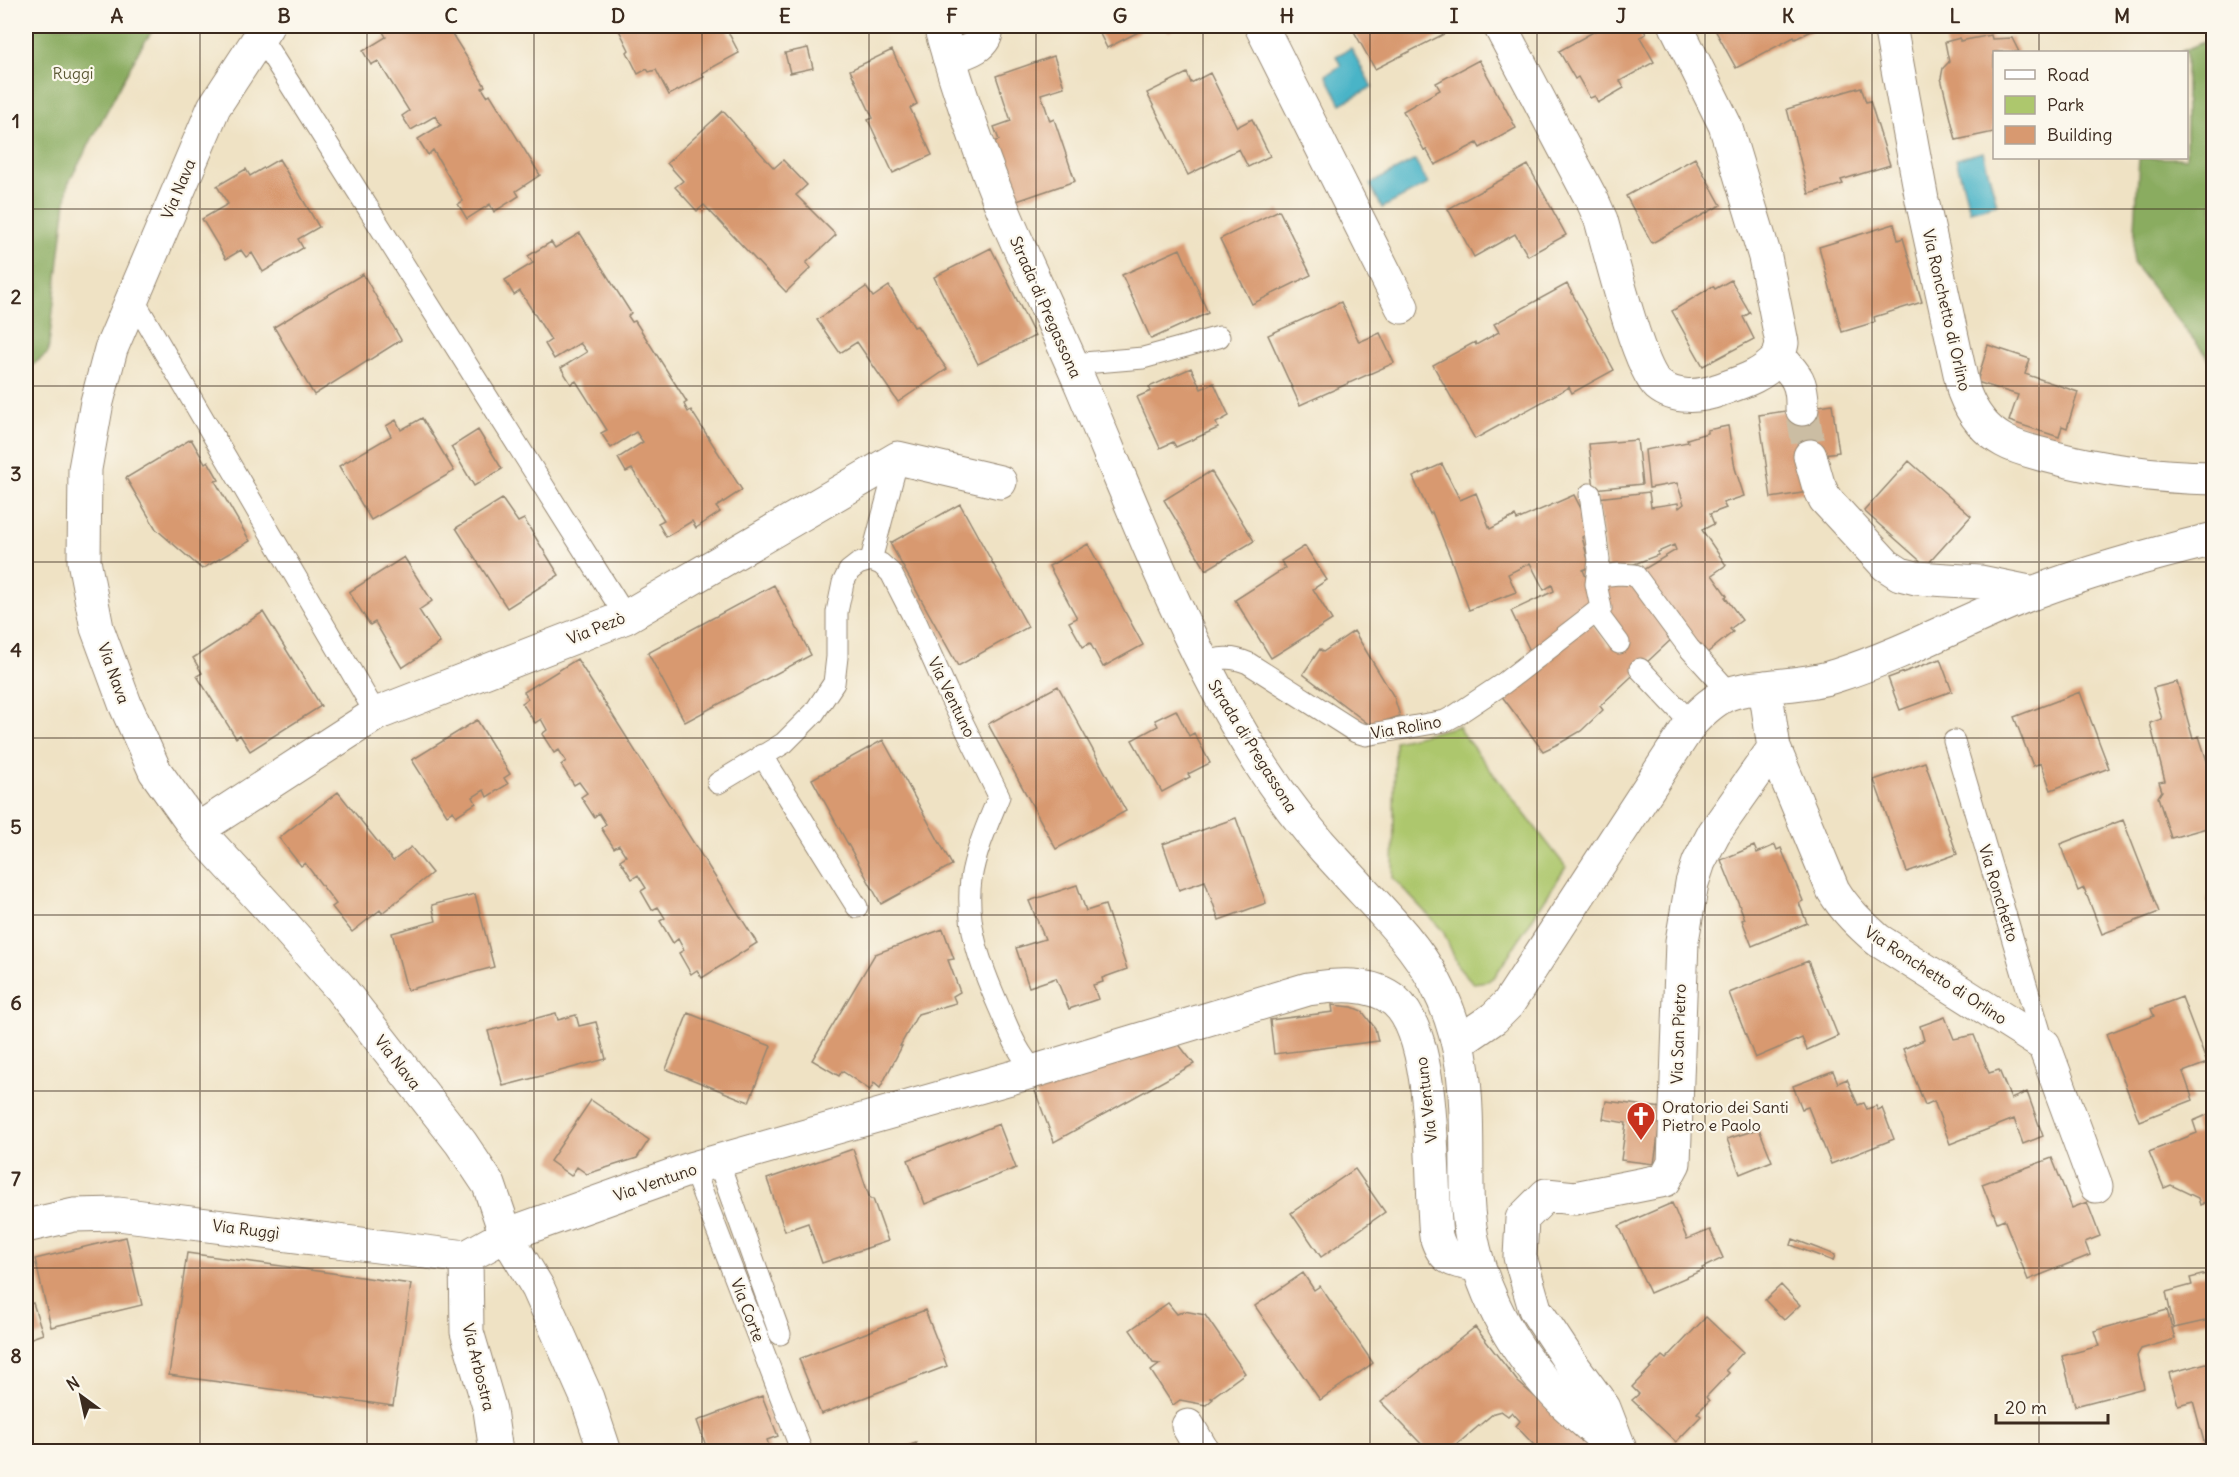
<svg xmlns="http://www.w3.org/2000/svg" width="2239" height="1477" viewBox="0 0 2239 1477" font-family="Delius,sans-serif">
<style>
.green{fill:#adc76d;stroke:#747846;stroke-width:1.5}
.forest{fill:#8aac60;stroke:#626b3f;stroke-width:1.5}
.water{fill:#4ab4c7;stroke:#426f72;stroke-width:1.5}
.building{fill:#d89970}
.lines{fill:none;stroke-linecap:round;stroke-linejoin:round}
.minor-tunnel{stroke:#cbbda3;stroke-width:33;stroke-dasharray:33 16;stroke-linecap:butt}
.service-casing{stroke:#958671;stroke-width:23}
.minor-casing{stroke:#958671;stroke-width:35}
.tertiary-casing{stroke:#958671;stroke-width:35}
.service{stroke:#fff;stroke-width:21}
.minor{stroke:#fff;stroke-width:33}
.tertiary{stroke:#fff;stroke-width:33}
.grid{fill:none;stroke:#3b2a1e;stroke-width:1.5;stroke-opacity:0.55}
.labels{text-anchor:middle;stroke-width:4.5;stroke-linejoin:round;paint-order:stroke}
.park-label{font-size:16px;fill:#5d5936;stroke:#fbf7ec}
.street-label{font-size:16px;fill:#3b2a1e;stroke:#fbf7ec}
.poi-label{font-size:16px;fill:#3b2a1e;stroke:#fbf7ec;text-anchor:start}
.neatline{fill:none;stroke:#3b2a1e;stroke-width:2}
.grid-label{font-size:20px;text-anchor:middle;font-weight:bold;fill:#3b2a1e}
</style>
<rect width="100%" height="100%" fill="#fbf7ec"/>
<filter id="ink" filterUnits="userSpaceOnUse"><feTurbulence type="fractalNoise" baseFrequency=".0167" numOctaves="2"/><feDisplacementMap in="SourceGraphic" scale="12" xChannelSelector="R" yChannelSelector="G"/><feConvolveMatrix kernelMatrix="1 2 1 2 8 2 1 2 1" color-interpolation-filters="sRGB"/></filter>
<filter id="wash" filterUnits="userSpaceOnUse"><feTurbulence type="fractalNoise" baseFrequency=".008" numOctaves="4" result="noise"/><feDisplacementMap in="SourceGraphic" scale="24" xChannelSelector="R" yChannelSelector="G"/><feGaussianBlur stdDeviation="1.35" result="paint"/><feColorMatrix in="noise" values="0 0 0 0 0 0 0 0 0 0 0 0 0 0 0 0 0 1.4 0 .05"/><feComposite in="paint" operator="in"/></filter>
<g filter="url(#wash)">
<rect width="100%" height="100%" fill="#efe2c4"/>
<path class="green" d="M1459,726L1461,732L1566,867L1495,976L1488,981L1473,983L1458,966L1443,931L1393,878L1395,741Z"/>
<path class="forest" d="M26,26H156L141,47L68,184L48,353L26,370Z
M2213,38V364L2133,263L2139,158H2186V52H2180Z"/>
<path class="water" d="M1351,48L1372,87L1341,104L1326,75L1341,66L1336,56Z
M1983,152L1997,204L1970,211L1956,159Z
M1415,160L1428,184L1382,208L1370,184Z"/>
<g id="blocks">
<path class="building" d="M390,26H447L485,86L482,88L487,96L490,94L540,175L516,191L519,196L494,212L490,204L467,219L458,204L463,201L433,150L428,155L418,139L441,125L435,116L411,130L402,116L409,111L378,61L371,65L363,51L386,37L382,30Z
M615,26H725L739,53L702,73L704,77L669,95L656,70L649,72L647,69L638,74L627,52L629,50L618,28L617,29Z
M824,26H839L825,30Z
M1096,26H1150L1107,48Z
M1165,26H1181L1169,32Z
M1351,26H1455L1456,28L1375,69Z
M1604,26H1642L1646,34L1640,37L1654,62L1620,81L1624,88L1598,103L1595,96L1590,98L1578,77L1575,79L1559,51Z
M1713,26H1822L1795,39L1794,37L1736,68Z
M1991,35L1992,39L2012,38L2019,52H1994V132L1956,140L1941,78L1943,68L1949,62L1945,42L1960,38V41Z
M808,48L813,68L790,73L785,53Z
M892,50L917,104L910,108L932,155L893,173L868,120L873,118L850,70Z
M1054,56L1064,87L1041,94L1050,121L1054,119L1075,181L1014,202L993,142L999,140L994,127L1011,121L996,76Z
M1479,60L1516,128L1480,148L1477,143L1435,165L1426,149L1424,150L1403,111L1440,90L1436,83Z
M1187,73L1191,83L1210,73L1237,127L1252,119L1270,156L1248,167L1239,149L1188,175L1147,93Z
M1861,87L1866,102L1870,101L1890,165L1841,180L1843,184L1809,194L1787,109Z
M723,111L774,168L783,160L807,185L796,195L836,235L806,263L811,268L786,292L704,205L697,211L675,187L683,181L667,163Z
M1695,158L1721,205L1652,243L1626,196Z
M279,159L319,227L298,239L303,248L263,272L252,253L246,257L241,250L226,259L202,219L228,204L217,186L246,169L250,176Z
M1528,165L1566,235L1528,256L1515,234L1474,257L1448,209Z
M1279,210L1311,275L1252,304L1220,239Z
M1894,224L1898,240L1903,238L1922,302L1874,317L1875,322L1842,332L1819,247Z
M580,233L631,313L628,316L632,322L635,321L687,402L684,404L688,412L691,410L742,490L716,507L720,512L696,528L692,521L666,537L658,523L664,520L632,469L626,472L618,458L643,442L636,432L611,448L601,433L607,430L576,381L571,384L561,368L587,352L580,343L554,359L545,344L551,340L520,291L514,295L505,280L533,263L528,256L551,242L555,248Z
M991,248L1035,336L978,364L934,277Z
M1180,249L1208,313L1151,339L1122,275Z
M363,274L401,340L314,395L274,327Z
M1731,280L1750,313L1743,317L1754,339L1703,366L1672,311L1713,286L1715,289Z
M1567,284L1614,370L1572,393L1569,387L1475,439L1433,365L1475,342L1476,345L1499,332L1494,324Z
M889,286L914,327L917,326L947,369L898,402L857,342L840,353L817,320L866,287L873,297Z
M1341,302L1359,342L1380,333L1394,363L1300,405L1268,335Z
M1988,345L2030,359L2025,374L2078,392L2067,428L2062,426L2059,437L2009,421L2018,395L1977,382Z
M1191,368L1201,389L1214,383L1229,416L1216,423L1218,428L1176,447L1173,442L1160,448L1137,397L1151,391L1149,387Z
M1832,404L1839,452L1807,456L1808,492L1771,498L1759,415Z
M422,418L454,471L371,520L339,466L391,436L386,426L396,420L401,430Z
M1728,426L1735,468L1744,496L1723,503L1726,508L1710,514L1714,524L1702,530L1726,565L1712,575L1727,596L1725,597L1742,620L1730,629L1733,632L1702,657L1641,571L1676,550L1674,545L1658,552V555L1608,574L1597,498L1649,492L1651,507L1678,503L1679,508L1684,504L1677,483L1649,488L1645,450L1688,442L1687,439L1707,433V430Z
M478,430L502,469L474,486L451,447Z
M191,439L205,463L208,461L219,480L215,481L250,541L202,569L156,529L126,478Z
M1637,440L1642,484L1594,489L1589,444Z
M1909,461L1971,516L1926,566L1864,511Z
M1442,464L1460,500L1476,493L1490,529L1515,516L1517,520L1574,495L1592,530L1582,537L1590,567L1583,570L1598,606L1533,657L1511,611L1554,591L1552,585L1544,590L1530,563L1508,574L1516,592L1469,610L1451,559L1432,512L1430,514L1413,477Z
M1211,471L1254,541L1206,570L1164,500Z
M502,499L518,522L524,519L559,575L507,608L456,528Z
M960,504L1028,627L958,666L890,543Z
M1088,544L1143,645L1103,667L1090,643L1083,647L1069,622L1077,618L1049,566Z
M1305,546L1327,580L1313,589L1332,620L1271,658L1235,600L1285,568L1281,561Z
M404,557L432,601L419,610L440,643L402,668L375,622L370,625L349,592Z
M1628,579L1675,636L1600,706L1603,710L1581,731L1562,742L1543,751L1501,695L1589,621L1611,649L1599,582Z
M774,585L811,655L685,722L648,653Z
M263,612L321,706L250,751L240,735L236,738L197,676L202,673L193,658Z
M1354,631L1394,697L1400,716L1371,726L1303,674L1320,649L1323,652Z
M577,659L757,943L702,978L697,970L691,974L679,953L684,950L678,939L673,943L660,921L665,918L658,907L652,910L641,891L646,888L638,875L632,879L620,860L626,856L619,845L614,848L601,828L606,824L599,813L594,817L581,797L587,793L579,782L574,785L561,765L566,761L559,750L554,753L542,734L547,730L541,719L535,723L522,703L528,699L524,692Z
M1940,659L1952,691L1900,710L1888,678Z
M2214,664V682H2213L2207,667Z
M2177,682L2193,739L2199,736L2214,783V826L2171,838L2158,797L2162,791L2159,782L2165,781L2150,723L2162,719L2153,688Z
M1058,686L1126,811L1056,849L988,724Z
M2080,692L2109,768L2051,790L2041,763L2033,766L2014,717Z
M1176,710L1189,736L1194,733L1210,763L1188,774L1190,777L1162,792L1132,740L1158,726L1155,720Z
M477,720L510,774L504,778L508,784L487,797L484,790L473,797L476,803L456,816L453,811L447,815L412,760Z
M883,740L952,865L881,904L812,779Z
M1925,762L1957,854L1907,872L1874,780Z
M338,792L393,861L411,847L432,873L382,913L380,910L352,932L332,907L336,904L305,863L301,866L279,838Z
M1236,818L1266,903L1219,920L1205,881L1179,890L1163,844Z
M2123,820L2159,912L2102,934L2084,888L2078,891L2060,844Z
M1775,845L1777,850L1781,848L1803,901L1799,903L1807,923L1752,946L1742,920L1745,919L1721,860L1754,846L1757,853Z
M1077,885L1086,911L1105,905L1127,969L1102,978L1103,982L1093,985L1098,999L1069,1009L1056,978L1029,987L1016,948L1045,939L1029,901Z
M475,894L494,967L407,990L392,933L436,921L432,905Z
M2214,895V913L2207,898Z
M943,929L954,959L948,960L960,992L953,996L956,1003L918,1014L900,1046H902L880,1088L874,1083L870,1090L842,1071L839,1076L812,1060L875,954Z
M1808,961L1838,1036L1807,1050L1802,1038L1755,1058L1729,993Z
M2182,997L2207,1063L2183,1072L2193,1100L2139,1121L2106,1034L2154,1016L2151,1009Z
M1332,1005L1352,1007L1362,1011L1375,1028L1378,1041L1274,1054L1270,1020L1333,1012Z
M556,1013L558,1020L576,1015L579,1026L596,1022L606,1059L503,1086L488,1031Z
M688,1013L771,1046L749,1102L666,1069Z
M1945,1017L1954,1039L1974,1035L1989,1073L1999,1070L2011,1099L2027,1092L2043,1136L2023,1144L2014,1119L1950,1144L1934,1101L1925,1105L1903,1049L1924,1040L1920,1026Z
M1177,1042L1194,1064L1054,1142L1032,1083Z
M1833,1071L1838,1083L1847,1079L1858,1105L1864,1103L1867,1109L1876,1106L1878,1110L1882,1108L1894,1139L1831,1164L1808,1107L1802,1109L1793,1086Z
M591,1100L649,1140L637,1158L587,1174L577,1167L571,1176L550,1161Z
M1606,1101L1662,1108L1654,1164L1621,1160L1626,1123L1603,1119Z
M2214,1112V1200L2200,1205L2198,1198L2171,1185L2164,1188L2149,1152L2197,1133L2193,1121Z
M999,1124L1016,1168L925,1204L908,1160Z
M1759,1129L1772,1161L1740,1174L1727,1139Z
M853,1149L870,1199H873L888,1241L822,1263L808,1223L785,1231L767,1179Z
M2052,1158L2072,1208L2087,1202L2100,1236L2085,1242L2090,1255L2028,1280L2004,1219L1997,1222L1982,1184Z
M1355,1169L1385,1212L1321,1257L1291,1213Z
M1672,1203L1687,1239L1710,1230L1723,1258L1702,1268L1703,1270L1650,1293L1619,1226Z
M126,1237L142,1305L51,1327L35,1259Z
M1793,1239L1835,1255L1833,1261L1791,1245Z
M187,1253L411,1284L393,1406L169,1375Z
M2214,1272V1319L2174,1328L2166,1292L2192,1285L2190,1278Z
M1303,1273L1314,1290L1320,1286L1373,1363L1320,1400L1255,1306Z
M1781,1285L1800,1305L1784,1320L1765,1300Z
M33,1303L43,1334L26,1340V1305Z
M1168,1303L1177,1314L1184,1311L1205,1315L1245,1373L1211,1398L1213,1399L1206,1405L1180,1400L1173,1405L1151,1371L1160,1364L1153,1363L1130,1330Z
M925,1310L947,1366L821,1414L799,1359Z
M2167,1310L2175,1339L2141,1349L2137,1356L2144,1388L2075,1406L2062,1356L2099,1346L2094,1331Z
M1706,1317L1743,1352L1726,1370L1729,1373L1706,1397L1709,1401L1697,1413L1701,1416L1676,1442L1632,1400L1639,1394L1632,1387L1662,1356L1666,1359Z
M1475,1327L1518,1382L1588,1443L1580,1452H1527L1534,1445L1516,1426L1520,1421L1512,1412L1508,1416L1501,1411L1494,1413L1448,1452H1429L1381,1402Z
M2214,1361V1447L2206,1449L2193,1401L2178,1405L2169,1373Z
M762,1396L778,1436L767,1440L771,1452H708L697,1421Z
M916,1443L920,1452H894V1451Z"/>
</g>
</g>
<g filter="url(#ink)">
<use href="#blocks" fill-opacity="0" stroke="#958671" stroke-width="1.5"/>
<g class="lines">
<path class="minor-tunnel" d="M1802,409L1810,456"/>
<g class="service-casing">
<path id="service" d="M259,35L626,617
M132,297L376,714
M1072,364L1143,358L1219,337
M871,560L898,458
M1598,576L1619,574L1635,575L1689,648L1730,693
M1596,612L1619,643
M1203,664C1219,657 1232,656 1248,663L1356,732L1366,735L1445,721L1456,715L1504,683L1601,608L1596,584L1599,560L1590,494
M1640,669L1691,723
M1954,741L2044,1045
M762,755L857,907
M718,783L784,743L814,713L834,683L837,657V612L843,583L849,571L858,564L871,560L881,564L891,573L917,624L947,691L999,796C989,821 975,852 971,879C965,925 981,966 999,1007C1009,1030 1017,1053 1035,1071
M718,1161L780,1334
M693,1168L802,1452"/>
</g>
<g class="minor-casing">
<path id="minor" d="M267,26L214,107L111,349L97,402L85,469L84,561L97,628L125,704L155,771L197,830L269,908L340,988L461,1143L489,1185L506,1235L538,1288L587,1398L605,1452
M1261,26L1402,307
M1500,26L1593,202L1601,220C1610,252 1638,367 1658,385C1675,399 1700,397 1719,390C1742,382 1763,376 1779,357
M1676,26L1725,125L1765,257L1782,343L1779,357C1796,375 1803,382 1802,409
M1890,26L1922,200L1964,392C1972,413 1984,430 2004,441C2018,449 2034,452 2048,456C2103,471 2157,477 2214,478
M949,57C967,52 987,47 987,26
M1810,456L1818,484L1825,499L1886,565L1900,574L1916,578L1980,582L2034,593
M1765,687L1774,748L1833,890C1845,910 1860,924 1878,940L2044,1045L2096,1186
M197,830L376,714L626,617L898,458L1000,482
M1459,1042L1494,1018L1508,1004L1691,723C1702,711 1715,698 1731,693C1742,689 1755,688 1766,687C1790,684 1815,683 1838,675C1906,653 1969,618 2035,592C2093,570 2153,554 2214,539
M26,1226L74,1215L118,1214L466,1257
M1188,1426L1203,1452
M496,1452L490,1410L467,1332L466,1257L506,1235L693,1168L1035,1071L1308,989C1336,985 1371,981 1395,1001C1438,1038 1430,1181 1436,1236C1444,1262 1454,1261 1478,1265
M1621,1452L1604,1408L1570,1362L1535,1309L1520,1257L1522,1219L1546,1195L1575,1198L1665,1180L1674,1163L1682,941L1692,883L1699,862L1714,833L1774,748"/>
</g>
<g class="tertiary-casing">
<path id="tertiary" d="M940,26C959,93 982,160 1009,224C1033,279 1059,333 1082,387C1135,512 1183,639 1254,754C1280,796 1309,833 1343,869C1375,905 1412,939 1435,982C1471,1050 1466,1113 1467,1187C1467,1270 1506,1346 1564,1403C1582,1420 1601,1435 1619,1452"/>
</g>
<use href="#service" class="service"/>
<use href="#minor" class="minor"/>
<use href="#tertiary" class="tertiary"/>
</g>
</g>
<path class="grid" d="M200,26V1452M367,26V1452M534,26V1452M702,26V1452M869,26V1452M1036,26V1452M1203,26V1452M1370,26V1452M1537,26V1452M1705,26V1452M1872,26V1452M2039,26V52M2039,158V1452M26,209H2214M26,386H2214M26,562H2214M26,738H2214M26,915H2214M26,1091H2214M26,1268H2214"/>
<defs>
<g id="church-pin" transform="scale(1.5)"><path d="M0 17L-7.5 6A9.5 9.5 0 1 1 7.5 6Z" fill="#c8321e" stroke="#fbf7ec"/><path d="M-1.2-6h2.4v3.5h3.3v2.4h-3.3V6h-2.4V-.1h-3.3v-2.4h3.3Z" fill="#fff"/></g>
</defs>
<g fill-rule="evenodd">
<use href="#church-pin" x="1641" y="1116"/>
</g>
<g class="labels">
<g class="park-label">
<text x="73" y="79">Ruggi</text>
</g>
<g class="street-label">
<text transform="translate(178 189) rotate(-67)" y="6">Via Nava</text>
<text transform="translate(1046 307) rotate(66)" y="6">Strada di Pregassona</text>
<text transform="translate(1947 310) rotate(77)" y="6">Via Ronchetto di Orlino</text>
<text transform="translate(596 628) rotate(-22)" y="6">Via Pezò</text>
<text transform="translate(114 673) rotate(70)" y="6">Via Nava</text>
<text transform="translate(952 697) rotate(64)" y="6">Via Ventuno</text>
<text transform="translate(1406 727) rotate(-10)" y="6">Via Rolino</text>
<text transform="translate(1253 746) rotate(58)" y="6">Strada di Pregassona</text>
<text transform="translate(1999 893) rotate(73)" y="6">Via Ronchetto</text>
<text transform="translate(1936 975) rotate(33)" y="6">Via Ronchetto di Orlino</text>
<text transform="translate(1678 1034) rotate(-88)" y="6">Via San Pietro</text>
<text transform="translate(398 1062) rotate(52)" y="6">Via Nava</text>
<text transform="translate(1426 1100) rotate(-97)" y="6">Via Ventuno</text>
<text transform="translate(655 1182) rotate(-19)" y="6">Via Ventuno</text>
<text transform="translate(246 1229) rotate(7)" y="6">Via Ruggì</text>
<text transform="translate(748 1310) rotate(69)" y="6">Via Corte</text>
<text transform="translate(479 1367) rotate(76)" y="6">Via Arbostra</text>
</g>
<g class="poi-label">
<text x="1662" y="1113">Oratorio dei Santi<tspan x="1662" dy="18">Pietro e Paolo</tspan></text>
</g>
</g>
<rect width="2239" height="1477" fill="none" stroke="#fbf7ec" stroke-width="66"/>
<rect x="1993" y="51" width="195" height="108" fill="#fbf7ec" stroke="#aea59a" stroke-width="1.5"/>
<rect x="2005" y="70" width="30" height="9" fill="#ffffff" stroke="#aea59a" stroke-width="1.5"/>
<text x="2047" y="81" font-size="18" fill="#3b2a1e">Road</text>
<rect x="2005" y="96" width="30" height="18" fill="#adc76d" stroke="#aea59a" stroke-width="1.5"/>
<text x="2047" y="111" font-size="18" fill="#3b2a1e">Park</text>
<rect x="2005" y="126" width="30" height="18" fill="#d89970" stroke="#aea59a" stroke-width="1.5"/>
<text x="2047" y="141" font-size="18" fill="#3b2a1e">Building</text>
<g transform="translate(81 1396) rotate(327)" stroke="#fbf7ec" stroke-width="4.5" paint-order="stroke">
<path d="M0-4.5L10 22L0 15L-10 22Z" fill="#3b2a1e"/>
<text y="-9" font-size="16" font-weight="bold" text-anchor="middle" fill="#3b2a1e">N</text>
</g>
<path d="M1996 1414v9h112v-9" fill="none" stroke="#3b2a1e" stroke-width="3"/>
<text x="2005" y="1414" font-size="18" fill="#3b2a1e" stroke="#fbf7ec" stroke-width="4.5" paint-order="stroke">20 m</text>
<rect x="33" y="33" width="2173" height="1411" class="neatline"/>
<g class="grid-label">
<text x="117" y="23">A</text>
<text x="284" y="23">B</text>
<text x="451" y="23">C</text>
<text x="618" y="23">D</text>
<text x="785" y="23">E</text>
<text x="952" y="23">F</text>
<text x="1120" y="23">G</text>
<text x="1287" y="23">H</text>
<text x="1454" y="23">I</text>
<text x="1621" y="23">J</text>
<text x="1788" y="23">K</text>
<text x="1955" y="23">L</text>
<text x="2122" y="23">M</text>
<text x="16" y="128">1</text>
<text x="16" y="304">2</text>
<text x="16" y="481">3</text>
<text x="16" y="657">4</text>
<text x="16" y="834">5</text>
<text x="16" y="1010">6</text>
<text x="16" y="1186">7</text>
<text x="16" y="1363">8</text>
</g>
</svg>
